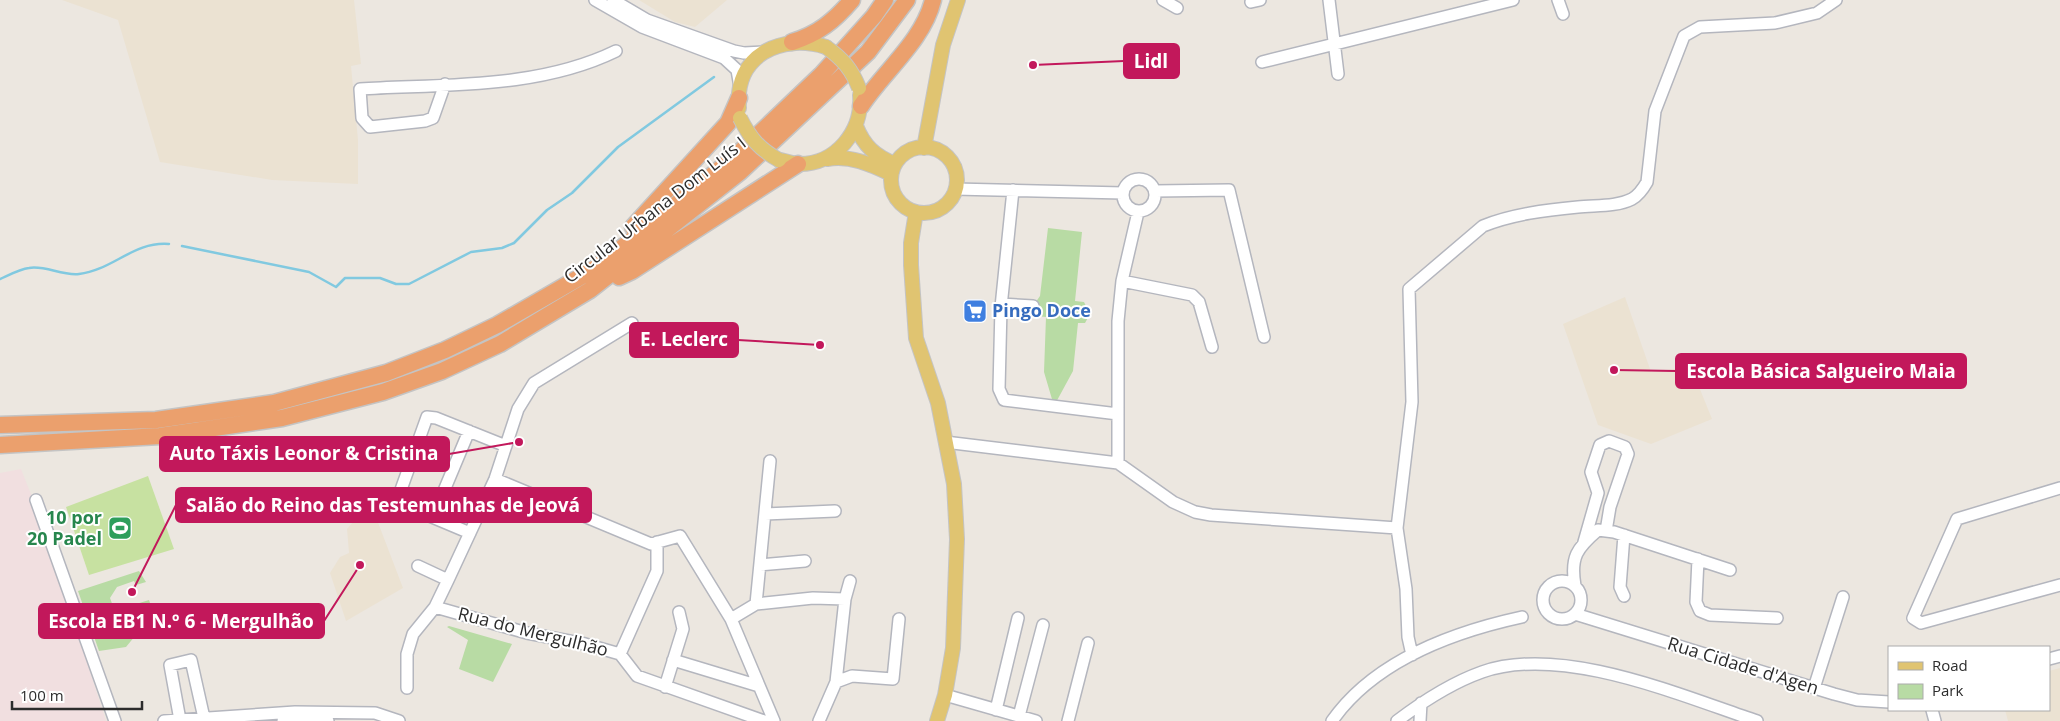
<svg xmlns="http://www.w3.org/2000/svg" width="2060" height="721" viewBox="0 0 2060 721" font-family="'Open Sans',sans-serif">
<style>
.education{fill:#ebe2d2}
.medical{fill:#f1dfe0}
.green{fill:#b8dba4}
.pitch{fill:#c7e1a1}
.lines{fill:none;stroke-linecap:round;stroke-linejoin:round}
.stream{stroke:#81c9e0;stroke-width:2.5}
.minor-casing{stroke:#b4b6be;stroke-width:14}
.major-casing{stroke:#c4c4c4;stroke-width:16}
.highway-casing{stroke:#c4c4c4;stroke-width:19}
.minor{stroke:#fff;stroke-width:11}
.major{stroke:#e0c471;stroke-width:14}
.highway{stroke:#eba06d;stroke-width:16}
.major-bridge-casing{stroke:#c4c4c4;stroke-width:16;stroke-linecap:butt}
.major-bridge{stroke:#e0c471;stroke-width:14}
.labels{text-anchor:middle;stroke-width:4;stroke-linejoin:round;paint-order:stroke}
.street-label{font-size:18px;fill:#2c2c2c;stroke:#fff}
.shop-label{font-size:18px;font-weight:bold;fill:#366cbe;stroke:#fff;text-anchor:start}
.leisure-label{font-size:18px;font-weight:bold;fill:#27864d;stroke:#fff;text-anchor:end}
.leader{fill:none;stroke:#c2185b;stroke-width:2}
.callout-dot{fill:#c2185b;stroke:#fff;stroke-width:2}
.callout{fill:#c2185b;stroke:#c2185b;stroke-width:2}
.callout-label{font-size:19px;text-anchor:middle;font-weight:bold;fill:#fff}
</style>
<rect width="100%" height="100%" fill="#ece7e0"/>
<path class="education" d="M62,0H354L361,64L351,66L358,140V184L272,180L160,162L118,20Z
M639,0H727L695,27L675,22Z
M1625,297L1651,372L1691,367L1712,419L1651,444L1598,425L1563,324Z
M374,512L403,588L346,621L330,573L340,557L349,553L347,529L358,516Z
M2060,668V721H2008L2005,710H2049V671Z"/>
<path class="medical" d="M21,469L40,517L106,721H0V473Z"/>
<path class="green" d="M1048,228L1082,232L1075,301L1084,302L1090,314L1085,323H1078L1073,371L1054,406L1044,372L1046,317L1036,316L1033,306L1040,296Z
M139,571L146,582L136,585L134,581L117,587L110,598L114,609L122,614L135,612L133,605L149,600L153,611L149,619L126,647L99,651L78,591Z
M449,626L512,644L493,682L459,669L468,640L447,627Z"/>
<path class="pitch" d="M148,476L174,549L89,575L66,507Z"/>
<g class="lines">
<path class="stream" d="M182,246L309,272L336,287L345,278H380L396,284H409L471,252L502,248L514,243L547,210L572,193L618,147L714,77
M0,279C9,275 20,269 29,268C45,265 62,276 79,274C113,270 134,241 169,244"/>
<g class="minor-casing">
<path id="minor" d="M595,0L642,27L724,58L737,70L740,87
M613,0L647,20L734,51L744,53L765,52
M1163,0L1177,8
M1329,0L1338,74
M1558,0L1563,14
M1251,2L1260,0
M1262,62L1513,0
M445,84L433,118L425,121L370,127L362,118L360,89C445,84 538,89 616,51
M1123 195a16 16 0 1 1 32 0a16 16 0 1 1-32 0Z
M955,189L1123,193
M1013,190L1001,307L999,389L1004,400L1118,414
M1155,191L1229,190L1264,337
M1122,281L1192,295L1199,302L1212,347
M1001,304L1033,306
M945,442L1118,463L1173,502L1195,512L1211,515L1397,528
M1118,463V321L1122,281L1138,212
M495,479L651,544L680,536L731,619L774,721
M2060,488L1957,519L1913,618L1921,623L2060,585
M36,500L115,721
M765,514L835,511
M433,517L469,431
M470,533L401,504L398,498L427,417L436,418L506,446
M1584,542L1598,493L1591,472L1600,445L1609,441L1625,447L1628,454L1610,507L1606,531
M1698,559L1696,602L1700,611L1710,615L1777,618
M760,565L805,561
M418,566L448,580
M1543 600a19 19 0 1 1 38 0a19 19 0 1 1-38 0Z
M1575,586C1570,557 1577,548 1598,530L1614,532L1730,570
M1624,596L1620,587L1624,535
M756,604L770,461
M435,607L527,633L585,644L620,654L637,676L764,721
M1575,614L1834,694L1857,700L1889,702
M731,619L756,604L813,598L845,599
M620,654L657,571V542
M1412,655L1408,637L1406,589L1397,528L1412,402L1409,289L1483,226C1512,214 1547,210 1578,207C1595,205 1616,207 1632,199C1639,195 1643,189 1647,182L1655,111L1684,36L1700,27L1775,23L1817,13L1836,0
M2049,659L2060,656
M673,660L759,686
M836,682L852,676L893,679L899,619
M665,687L683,629L679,612
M407,688V654L413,634L435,607L448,580L495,479L518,409L534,383L632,323
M1814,688L1843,597
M945,695L1036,721
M996,710L1018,618
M1932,710L1935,721
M1019,716L1043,625
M180,720L170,665L191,660L204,718
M164,721L295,712L375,713L399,721
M283,721H328
M819,721L836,682L845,599L850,581
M1068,721L1088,643
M1332,721C1374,661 1453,632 1522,617
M1397,721C1422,702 1451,683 1482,672C1562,644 1679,695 1757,721
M1420,721L1421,703"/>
</g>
<g class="major-casing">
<path id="major" d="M739,108C734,55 781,33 826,47
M856,126C864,146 875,156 895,164
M891 180a33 33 0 1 1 66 0a33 33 0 1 1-66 0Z
M924,148L943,45L958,0
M827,159C850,155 870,164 891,174
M779,160C785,161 792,163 798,164C836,165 863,131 860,95
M916,212L911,243V265L916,338L938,403L954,484L957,539L953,648L945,695L937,721"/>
</g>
<g class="highway-casing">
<path id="highway" d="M792,42C818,34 834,21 852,0
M861,106C884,71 923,41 933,0
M633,227L728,123L739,98
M619,277L632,271L798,164
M0,425L156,420L274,403L386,373L445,350L497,325L594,269L636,237L736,156L821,75L874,16L885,0
M0,445L160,436L282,418L383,392L442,371L500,344L590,290L740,172L868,52L907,0"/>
</g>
<use href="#minor" class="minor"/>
<use href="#major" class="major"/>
<use href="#highway" class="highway"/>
<g class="major-bridge-casing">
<path id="major-bridge" d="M826,47C843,59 852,70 859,88
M740,118C750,138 759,149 779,160"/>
</g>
<use href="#major-bridge" class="major-bridge"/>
</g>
<defs>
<g id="supermarket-square" transform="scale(1.25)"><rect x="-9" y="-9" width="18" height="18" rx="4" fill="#3f7fe0" stroke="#fff"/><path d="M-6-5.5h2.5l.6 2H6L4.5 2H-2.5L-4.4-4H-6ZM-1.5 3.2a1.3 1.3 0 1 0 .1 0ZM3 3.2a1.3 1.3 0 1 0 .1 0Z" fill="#fff"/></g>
<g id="stadium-square" transform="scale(1.25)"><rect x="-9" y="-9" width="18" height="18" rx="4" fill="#2e9e5b" stroke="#fff"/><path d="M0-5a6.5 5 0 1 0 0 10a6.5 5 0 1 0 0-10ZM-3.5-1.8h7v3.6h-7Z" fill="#fff"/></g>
</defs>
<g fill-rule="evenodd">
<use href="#supermarket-square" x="975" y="311"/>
<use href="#stadium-square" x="120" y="528"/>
</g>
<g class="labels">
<g class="street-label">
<text transform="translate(655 210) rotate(-38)" y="6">Circular Urbana Dom Luís I</text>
<text transform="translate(533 632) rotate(14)" y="6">Rua do Mergulhão</text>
<text transform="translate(1743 666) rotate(17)" y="6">Rua Cidade d'Agen</text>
</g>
<g class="shop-label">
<text x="992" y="317">Pingo Doce</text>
</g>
<g class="leisure-label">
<text x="102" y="524">10 por<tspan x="102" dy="21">20 Padel</tspan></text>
</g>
</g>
<path class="leader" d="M1033 65L1124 61M820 345L738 340M1614 370L1676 371M519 442L449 454M132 592L176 505M360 565L324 621"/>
<g class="callout-dot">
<circle cx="1033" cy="65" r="5"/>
<circle cx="820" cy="345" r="5"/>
<circle cx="1614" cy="370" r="5"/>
<circle cx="519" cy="442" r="5"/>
<circle cx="132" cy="592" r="5"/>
<circle cx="360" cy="565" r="5"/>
</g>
<g class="callout">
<rect x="1124" y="44" width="55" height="34" rx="5"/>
<rect x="630" y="323" width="108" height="34" rx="5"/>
<rect x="1676" y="354" width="290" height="34" rx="5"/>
<rect x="160" y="437" width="289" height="34" rx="5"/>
<rect x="176" y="488" width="415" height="34" rx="5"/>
<rect x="39" y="604" width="285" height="34" rx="5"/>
</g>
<g class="callout-label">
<text x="1151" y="68">Lidl</text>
<text x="684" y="346">E. Leclerc</text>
<text x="1821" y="378">Escola Básica Salgueiro Maia</text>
<text x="304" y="460">Auto Táxis Leonor &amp; Cristina</text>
<text x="383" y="512">Salão do Reino das Testemunhas de Jeová</text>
<text x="181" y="628">Escola EB1 N.º 6 - Mergulhão</text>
</g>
<rect x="1888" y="646" width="162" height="65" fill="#ffffff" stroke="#ababab"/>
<rect x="1898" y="662" width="25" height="8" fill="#e0c471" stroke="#ababab"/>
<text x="1932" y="671" font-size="15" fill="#2c2c2c">Road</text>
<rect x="1898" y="684" width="25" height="15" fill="#b8dba4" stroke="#ababab"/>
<text x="1932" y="696" font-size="15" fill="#2c2c2c">Park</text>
<path d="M12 701v8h130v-8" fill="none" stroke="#2c2c2c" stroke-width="2.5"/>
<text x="20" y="701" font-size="15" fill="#2c2c2c" stroke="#ffffff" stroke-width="4" paint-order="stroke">100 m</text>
</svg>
